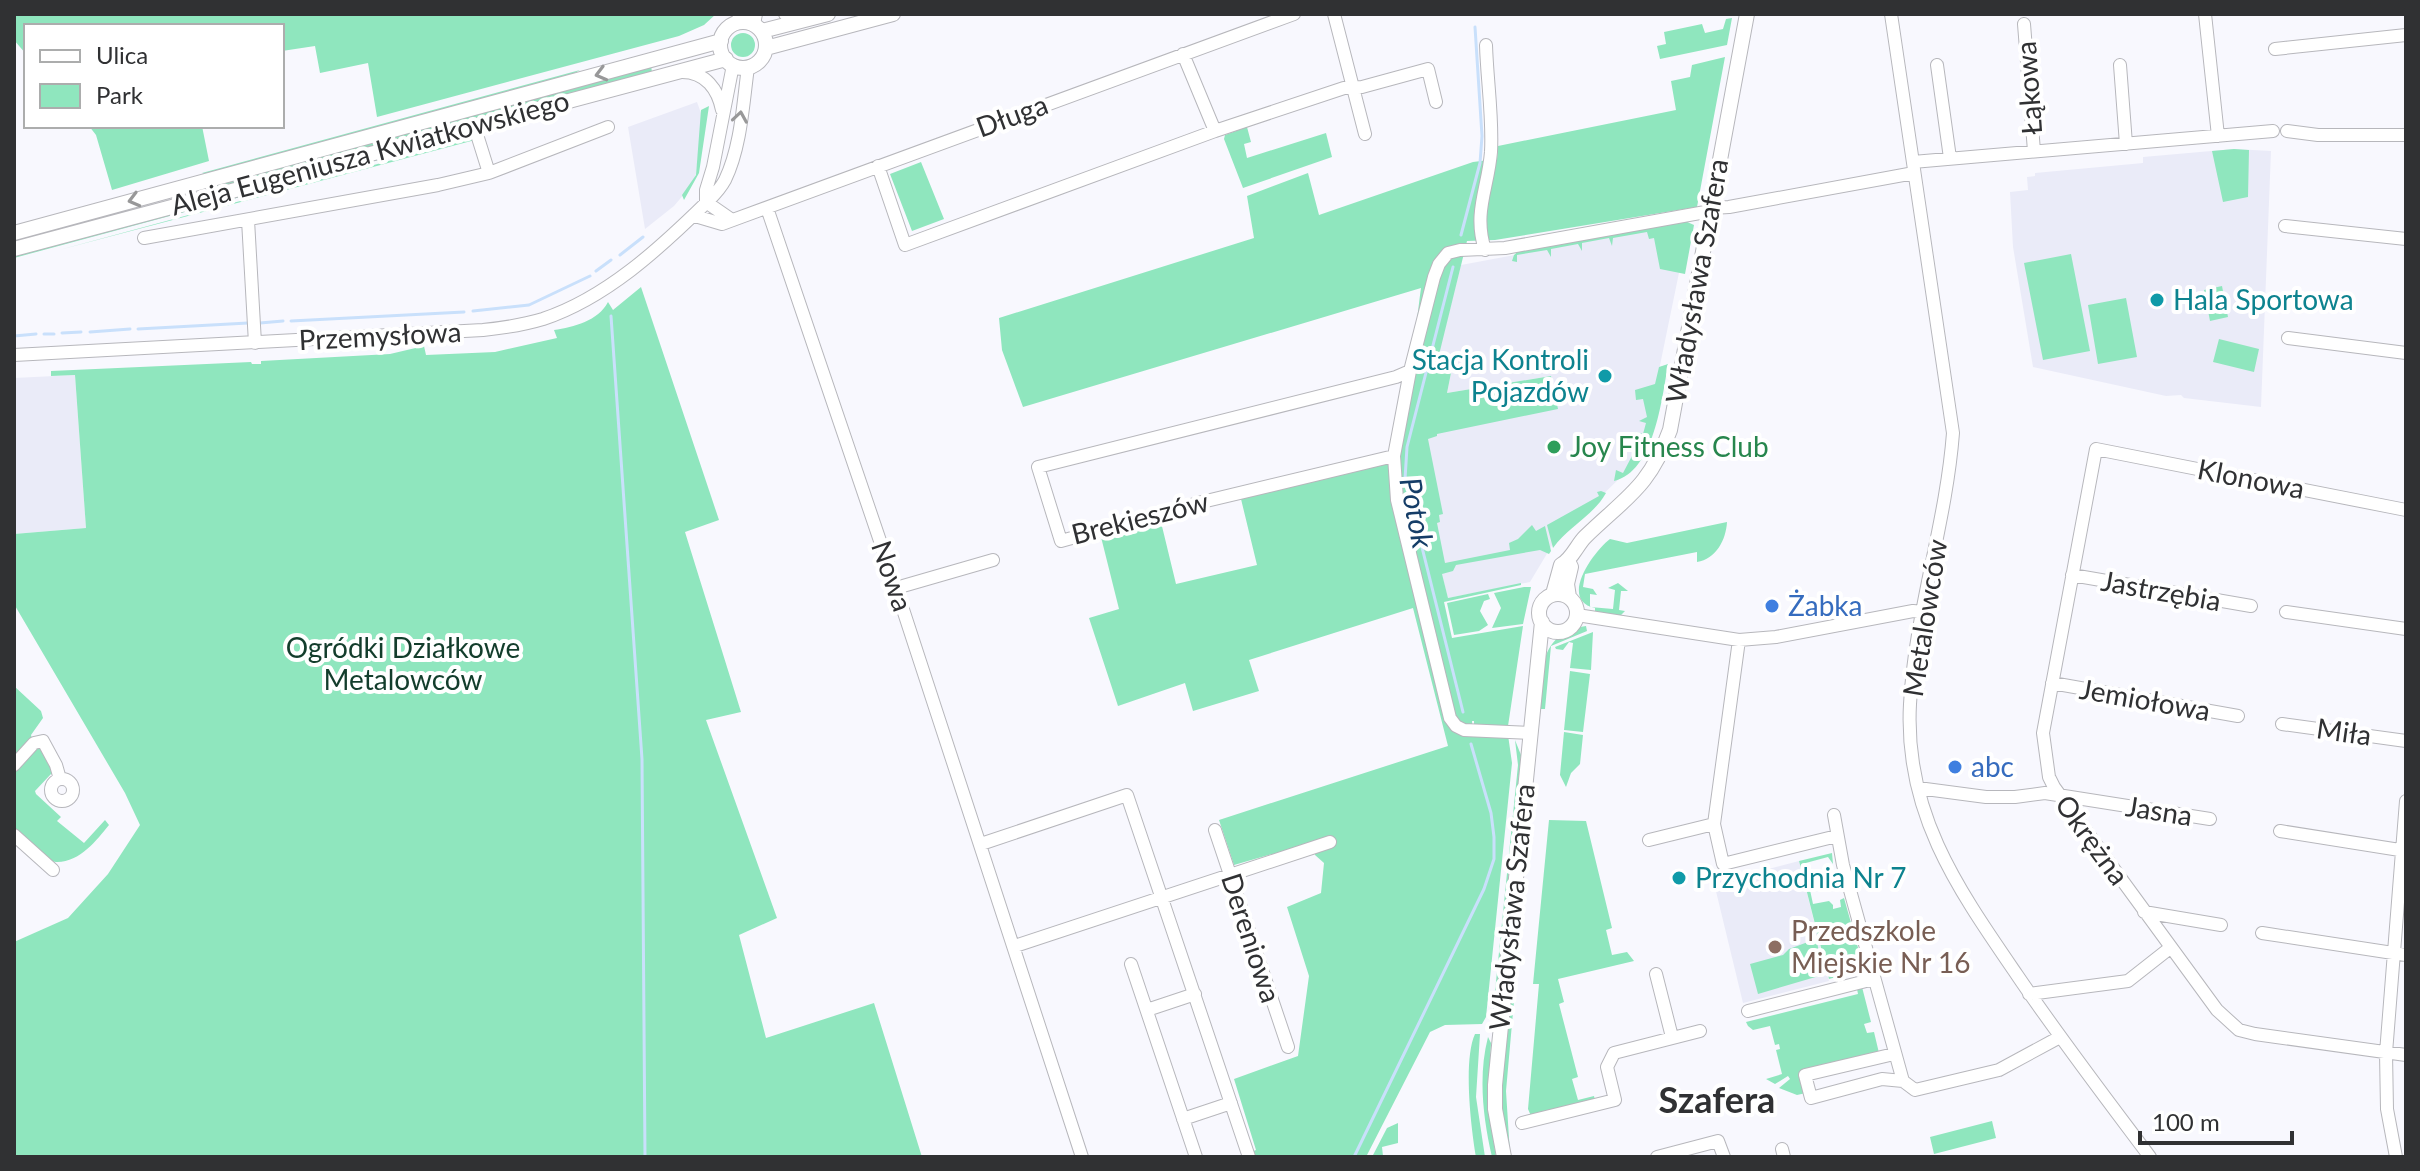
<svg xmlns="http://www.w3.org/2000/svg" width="2420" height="1171" viewBox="0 0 2420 1171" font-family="Lato,sans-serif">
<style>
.built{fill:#eaebf8}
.green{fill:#8fe6be}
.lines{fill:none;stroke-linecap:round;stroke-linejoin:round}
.stream{stroke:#c9e0fb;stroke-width:3}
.minor-casing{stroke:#b7b7bc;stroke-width:14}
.tertiary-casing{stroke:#b7b7bc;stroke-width:16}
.minor{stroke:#fff;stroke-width:12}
.tertiary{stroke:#fff;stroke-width:14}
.oneway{stroke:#989899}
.culture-dot{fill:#0f9aa8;stroke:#fff;stroke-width:3}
.leisure-dot{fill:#2e9e5b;stroke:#fff;stroke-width:3}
.shop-dot{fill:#3f7fe0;stroke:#fff;stroke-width:3}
.education-dot{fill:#8d6e63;stroke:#fff;stroke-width:3}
.labels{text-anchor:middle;stroke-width:8;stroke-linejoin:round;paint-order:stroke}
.street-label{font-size:28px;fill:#303133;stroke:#fff}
.culture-label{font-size:28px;fill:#0d838f;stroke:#fff;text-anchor:start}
.leisure-label{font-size:28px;fill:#27864d;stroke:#fff;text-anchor:start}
.shop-label{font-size:28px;fill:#366cbe;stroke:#fff;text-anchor:start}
.park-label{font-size:28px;fill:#133d2c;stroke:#fff}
.education-label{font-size:28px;fill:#785e54;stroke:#fff;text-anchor:start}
.water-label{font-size:30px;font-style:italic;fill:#153d67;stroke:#fff}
.district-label{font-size:36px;font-weight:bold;fill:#303133;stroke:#fff}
</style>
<rect width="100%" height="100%" fill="#f8f8fe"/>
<path class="built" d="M697,102L702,116L696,174L691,186L674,206L645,229L628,127Z
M2234,149L2271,151L2261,407L2184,398L2181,395L2166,396L2033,367L2013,247L2010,192L2028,190L2027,177L2035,176V173L2143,163V157Z
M1688,229L1650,414L1644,436L1623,475L1554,542L1530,582L1448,598L1440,568L1425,437L1551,376L1447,393L1454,358L1437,360L1461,265L1649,230Z
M75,375L86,528L14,534V378Z
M1799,861L1829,981L1743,1003L1714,883Z"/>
<path class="green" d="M14,14H716L704,25L679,36L377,117L368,63L320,73L315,46L282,51V26H26V54L14,40Z
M1732,18L1727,45L1660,59L1657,46L1666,44L1664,32L1702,24L1705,33L1723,29L1726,19Z
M731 45a12 12 0 1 1 24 0a12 12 0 1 1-24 0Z
M1725,57L1697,207L1495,240L1467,241L1438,359L1454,358L1447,393L1551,376L1558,409L1437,434V436L1428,439L1443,514L1439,515L1440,522L1437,523L1445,563L1510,550L1509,543L1518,539L1532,525L1536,531L1545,526L1551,551L1549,554L1540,550L1456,565L1453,571L1442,574L1448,598L1521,583V585L1444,602L1452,638L1523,626L1508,726L1474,725V721H1472L1473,736L1508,735L1512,763L1486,1017L1482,1024L1445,1025L1430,1032L1366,1157H1253L1251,1152L1256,1150L1234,1079L1298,1056L1309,976L1287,907L1321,893L1324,863L1315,855L1312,845L1274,857L1272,854L1234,865L1219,820L1448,746L1413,608L1249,660L1259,691L1193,711L1185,683L1118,706L1089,618L1119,609L1100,533L1160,518L1176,584L1257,565L1241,499L1385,460C1410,419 1414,337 1421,288L1023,407L1002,350L999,318L1254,238L1247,196L1308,173L1319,215L1473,162L1497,159L1498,146L1676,110L1671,81L1690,77L1692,65Z
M651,66L652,72L224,187H213V185Z
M580,70L566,78L207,175L202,173Z
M709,106L699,173L684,200L682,195L696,175L701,110Z
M89,126H202L209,161L112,190L96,135Z
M1247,127L1251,142L1244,144L1247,158L1326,133L1332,157L1243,188L1224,139L1225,135Z
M466,133L471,135L14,258V255Z
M474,138L475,140L59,250Z
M2234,149L2249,150L2248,197L2223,202L2212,151Z
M921,162L944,219L912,231L890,174Z
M1685,221L1694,225L1685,274L1660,269L1654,238L1649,239L1647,232L1613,238L1612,246L1609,238L1582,243V251L1578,244L1551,249V257L1547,250L1517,255V262L1512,261L1514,255L1522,248Z
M2071,254L2090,351L2043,360L2024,263Z
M2222,286L2228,317L2210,321L2204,290Z
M641,287L719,520L685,532L741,712L706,720L777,918L739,935L766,1038L874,1003L922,1157H14V942L68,918L108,874L140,825L125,793L14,604V534L86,528L75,375L51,376V371L251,362L252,364H261V361L390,354L424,346L426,355L495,352L557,338L554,330C574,327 598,321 608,302L613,310Z
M2126,298L2137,357L2098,364L2088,305Z
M2219,339L2259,349L2254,372L2213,362Z
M1668,364C1662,399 1654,472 1614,481L1616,470L1623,473L1642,437L1636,432L1643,434L1646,423L1639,421L1647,417L1643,399L1636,400L1635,390L1655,384L1659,367Z
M1601,491L1606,493C1594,515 1568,527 1553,548L1547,525L1599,496L1597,492Z
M1727,522C1726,540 1716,559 1697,562V552L1585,574L1583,587L1593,589L1597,595L1590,594V607L1613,609L1615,590L1608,588L1618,583L1628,591H1621L1619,610L1625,611L1620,616L1595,612V608C1558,600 1594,551 1610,539L1627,543Z
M1524,587H1531L1523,624L1492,628L1501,608L1494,593Z
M1488,594L1490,599L1484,601L1480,611L1488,625L1479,631L1454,635L1447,603Z
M1586,626L1587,631L1551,646L1545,709H1538C1543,670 1538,634 1586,626Z
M1593,632L1591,670L1570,668L1573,643L1569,642L1563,650L1556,649L1555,647Z
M1570,671L1590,674L1583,732L1564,730Z
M14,686L41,711L43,718L31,735L32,739L41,744L54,775L51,774L35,791L36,794L61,817L57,821L84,843L105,820L109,825C97,840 79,863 56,862C42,861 25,840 14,831Z
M1564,732L1583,735L1580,764L1571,773L1566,787L1560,775Z
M1515,740L1521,755L1494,1017L1492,1021L1518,765Z
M1549,820L1586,821L1612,928L1606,930L1612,955L1627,952L1634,961L1558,979L1564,1002L1559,1004L1578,1077L1572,1079L1578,1100L1594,1096L1595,1100L1531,1116L1528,1109L1539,984H1533Z
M1832,853L1833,864L1828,857L1802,864L1809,886L1834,879L1833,873L1837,871L1841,889H1837L1835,883L1810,890L1813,904L1829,901L1833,905V909L1841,907L1840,900L1844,898L1864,969L1856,975L1854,972L1829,979L1799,861Z
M1523,900L1506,1091L1510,1154L1501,1105V1077L1515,934Z
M1816,939L1821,959L1819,976L1758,994L1750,964L1783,955L1789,949Z
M1862,987L1871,1022L1864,1024L1867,1033L1874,1032L1879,1053L1802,1073L1806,1093L1797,1095L1779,1088L1790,1079L1788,1076L1775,1084L1766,1079L1782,1074L1776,1050L1780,1049L1779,1044L1775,1045L1770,1026L1753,1030L1748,1026L1746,1022L1858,994L1857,989Z
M1475,1034H1480L1476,1097L1485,1157H1476C1471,1128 1463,1060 1475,1034Z
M1488,1037L1491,1043L1488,1103L1496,1157H1492C1483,1118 1478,1076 1488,1037Z
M1992,1121L1996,1138L1934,1154L1930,1137Z
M1398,1123V1143L1382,1147L1383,1156L1372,1157L1387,1128Z"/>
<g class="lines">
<path class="stream" d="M1461,235L1480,163L1482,136L1475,27
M620,255L643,237
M1453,267L1407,447L1405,479L1463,712
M596,271L611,260
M473,311L529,305L590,276
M611,316L642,759L645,1157
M291,321L464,312
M260,323L283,321
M138,329L248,323
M90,332L130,329
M62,333L81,332
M44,334H54
M14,336L36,334
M1354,1157L1484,889L1494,859V837L1491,813L1471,744"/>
<g class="minor-casing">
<path id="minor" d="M785,14L807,18
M1334,14L1365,134
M1891,14L1953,433C1946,524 1915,612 1910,704C1904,813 1958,889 2017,975C2059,1037 2105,1097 2150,1157
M2205,14L2218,136
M738,23L739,14
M754,24L756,14
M2024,24L2034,151
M2275,49L2406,35
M1183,54L1215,131
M1937,65L1950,158
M2120,65L2126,144
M682,72C706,72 718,90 722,110
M2287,131L2318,135H2406
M1913,162L2273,131
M878,166L905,245L1215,131L1344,88L1362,87L1428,69L1436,102
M489,173L608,127
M706,202V190L713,167L733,65
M706,202L732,220
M767,208L896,588L1082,1157
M1712,208L1729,207L1914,173
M695,216L722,224L1294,14
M248,220L255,343
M2285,226L2406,239
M144,238L438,185L489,173L474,125
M1485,250C1473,212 1488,189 1491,152C1493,117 1487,80 1486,45
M2288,338L2406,353
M14,355L483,330C503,328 523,325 543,319C606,298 659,249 706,203C714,195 719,191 725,180C741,147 743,104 748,67
M1410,371L1394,456L1202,502L1061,541L1038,467L1396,377L1410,371L1434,277L1439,264L1448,253L1460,250L1505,248L1711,211
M1394,456L1397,500L1450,718L1456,726L1464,730L1529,733
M2406,510L2096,449L2043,733L2049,777L2054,787L2217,1010L2239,1030L2255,1034L2406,1055
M2072,575L2251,606
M896,588L993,560
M2286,612L2406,629
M1577,615L1739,640L1776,637L1913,611L1923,612
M2052,683L2238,716
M2282,724L2406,741
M14,765L34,743L43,741L56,765L60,779
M51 790a11 11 0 1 1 22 0a11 11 0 1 1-22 0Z
M1918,788L1986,797H2015L2045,793L2210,819
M1834,815L1843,865L1903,1081L1915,1090L1999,1070L2060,1037
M1714,824L1723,864L1837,836
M1215,830L1288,1047
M2280,831L2406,851
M14,835L53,870
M1649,840L1714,824L1739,640
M981,844L1127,795L1249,1157
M2144,912L2221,925
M2262,933L2406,955
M1015,946L1330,842
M1131,964L1196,1157
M1656,974L1672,1037
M2029,994L2128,981L2170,948
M1147,1010L1195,994
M1748,1011L1874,979
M1894,1054L1805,1075L1811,1098L1882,1079L1903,1081
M1183,1119L1231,1103
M1522,1123L1615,1100L1607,1067L1614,1053L1700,1031
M1782,1149L1784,1157
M1657,1157L1718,1141L1724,1157
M2396,1157L2387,1109L2386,1053L2406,801"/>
</g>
<g class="tertiary-casing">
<path id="tertiary" d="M720 45a23 23 0 1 1 46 0a23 23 0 1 1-46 0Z
M762,31L828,14
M766,48L893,14
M14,233L721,41
M14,249L726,59
M1568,561L1571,567L1567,584L1569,597
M1539 613a19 19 0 1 1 38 0a19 19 0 1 1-38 0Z
M1553,594L1561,565C1572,559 1577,545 1585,537C1626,497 1649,488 1670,430L1747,14
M1504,1157L1495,1109V1085L1542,622"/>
</g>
<use href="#minor" class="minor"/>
<use href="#tertiary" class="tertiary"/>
</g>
<defs><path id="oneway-chevron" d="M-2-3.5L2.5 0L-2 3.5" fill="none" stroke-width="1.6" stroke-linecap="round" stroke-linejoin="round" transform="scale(2)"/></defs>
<g class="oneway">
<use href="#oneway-chevron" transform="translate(601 74) rotate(165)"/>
<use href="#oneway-chevron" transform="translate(740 117) rotate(-81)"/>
<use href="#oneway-chevron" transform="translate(134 200) rotate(165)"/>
</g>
<g class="culture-dot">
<circle cx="2157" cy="300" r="8"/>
<circle cx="1605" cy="376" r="8"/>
<circle cx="1679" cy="878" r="8"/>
</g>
<circle class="leisure-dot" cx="1554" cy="447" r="8"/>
<g class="shop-dot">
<circle cx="1772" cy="606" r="8"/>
<circle cx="1955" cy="767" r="8"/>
</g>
<circle class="education-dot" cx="1775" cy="947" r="8"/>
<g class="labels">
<g class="street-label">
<text transform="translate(2029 88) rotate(-94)" y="10">Łąkowa</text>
<text transform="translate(1012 116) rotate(-20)" y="10">Długa</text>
<text transform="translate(370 153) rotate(-15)" y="10">Aleja Eugeniusza Kwiatkowskiego</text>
<text transform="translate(1697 281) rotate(-80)" y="10">Władysława Szafera</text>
<text transform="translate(380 336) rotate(-3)" y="10">Przemysłowa</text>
<text transform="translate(2251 479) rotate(11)" y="10">Klonowa</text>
<text transform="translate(1140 518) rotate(-14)" y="10">Brekieszów</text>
<text transform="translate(892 576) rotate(71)" y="10">Nowa</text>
<text transform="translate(2161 591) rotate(10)" y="10">Jastrzębia</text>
<text transform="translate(1925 618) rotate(-81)" y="10">Metalowców</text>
<text transform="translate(2145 700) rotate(10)" y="10">Jemiołowa</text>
<text transform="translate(2344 732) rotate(8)" y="10">Miła</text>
<text transform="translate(2159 811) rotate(9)" y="10">Jasna</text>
<text transform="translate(2092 840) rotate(54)" y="10">Okrężna</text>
<text transform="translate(1512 907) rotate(-84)" y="10">Władysława Szafera</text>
<text transform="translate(1251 938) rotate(72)" y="10">Dereniowa</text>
</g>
<g class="culture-label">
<text x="2173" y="310">Hala Sportowa</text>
<text x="1589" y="370" text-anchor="end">Stacja Kontroli<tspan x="1589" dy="32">Pojazdów</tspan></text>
<text x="1695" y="888">Przychodnia Nr 7</text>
</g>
<g class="leisure-label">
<text x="1570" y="457">Joy Fitness Club</text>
</g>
<g class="shop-label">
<text x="1788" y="616">Żabka</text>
<text x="1971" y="777">abc</text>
</g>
<g class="park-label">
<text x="403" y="658">Ogródki Działkowe<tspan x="403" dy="32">Metalowców</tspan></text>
</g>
<g class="education-label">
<text x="1791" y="941">Przedszkole<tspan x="1791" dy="32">Miejskie Nr 16</tspan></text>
</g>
<g class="water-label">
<text transform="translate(1416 513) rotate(79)" y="10">Potok</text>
</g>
<g class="district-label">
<text x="1717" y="1113">Szafera</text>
</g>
</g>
<rect width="2420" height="1171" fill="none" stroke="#303133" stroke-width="32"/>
<rect x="24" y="24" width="260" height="104" fill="#ffffff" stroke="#acadad" stroke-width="2"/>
<rect x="40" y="50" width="40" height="12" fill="#ffffff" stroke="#acadad" stroke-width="2"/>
<text x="96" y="64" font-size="24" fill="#303133">Ulica</text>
<rect x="40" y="84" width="40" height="24" fill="#8fe6be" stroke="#acadad" stroke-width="2"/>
<text x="96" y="104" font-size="24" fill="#303133">Park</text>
<path d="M2140 1131v12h152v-12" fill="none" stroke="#303133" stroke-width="4"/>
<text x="2152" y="1131" font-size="24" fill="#303133" stroke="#ffffff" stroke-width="6" paint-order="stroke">100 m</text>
</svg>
